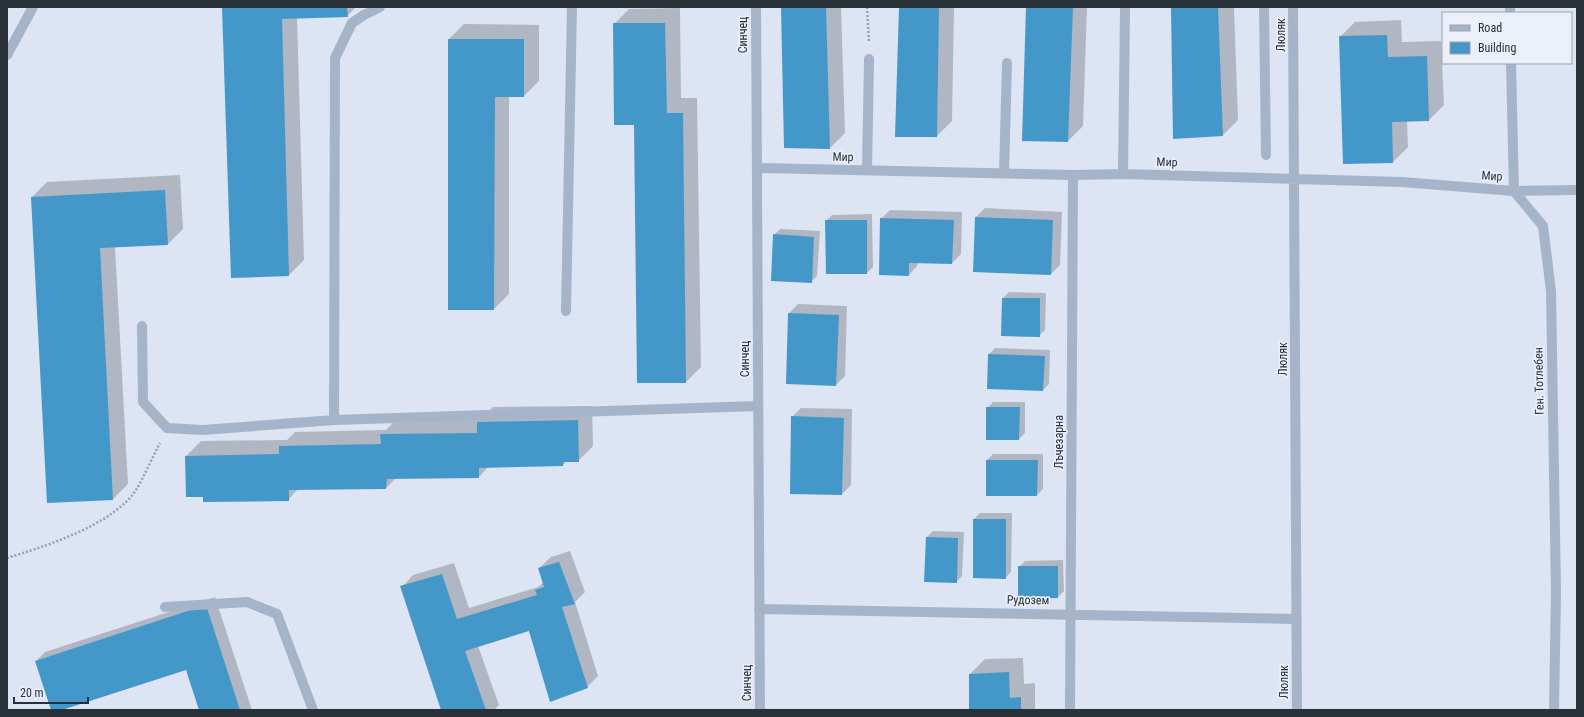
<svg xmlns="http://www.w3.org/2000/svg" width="1584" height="717" viewBox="0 0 1584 717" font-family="'Roboto Condensed',sans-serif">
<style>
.shadow{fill:#0003}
.building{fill:#4498c9}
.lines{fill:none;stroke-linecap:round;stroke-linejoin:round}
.path{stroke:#92a3b8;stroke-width:2.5;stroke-dasharray:2 2;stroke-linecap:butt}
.minor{stroke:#a5b4c9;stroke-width:10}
.labels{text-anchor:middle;stroke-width:3.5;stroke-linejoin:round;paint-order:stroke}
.street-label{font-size:12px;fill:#293138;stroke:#eaeffa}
</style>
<rect width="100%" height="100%" fill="#dde4f3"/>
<path class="shadow" d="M223,7H356L347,16L297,17L304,260L289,275L232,277Z
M782,7H841L845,133L830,148Z
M900,7H954L952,121L937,136H896Z
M1027,7H1087L1083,126L1068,141Z
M1172,7H1234L1238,120L1223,135L1174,138Z
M680,8L681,98H697L701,367L686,382L614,24L629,9Z
M1401,20L1402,42L1441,41L1444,105L1429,120H1407L1408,147L1393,162L1340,37L1355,22Z
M464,24L539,25V81L524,96H509V294L494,309L449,39Z
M180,175L183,229L168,244L115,247L128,484L113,499L32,197L47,182Z
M985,208L1062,212L1060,265L1051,274L976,217Z
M890,210L962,212L961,254L952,263L918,262L917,266L909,275L881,219Z
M872,214L873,267L867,273L826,221L832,215Z
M780,229L820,231L817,276L811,282L774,235Z
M1009,292L1046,293L1045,330L1039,336L1003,298Z
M798,304L847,306L845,376L836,385L789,313Z
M995,348L1050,350L1049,384L1043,390L988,388L989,354Z
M993,402H1025V433L1019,439L987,408Z
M592,406L593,446L578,461H567L563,465L489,466L479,477L396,478L386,488L298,489L288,500L204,496L186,456L201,441L287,440L295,432L386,430L396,420L482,418L493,407Z
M801,408L852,409L851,485L842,494L792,417Z
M993,454H1043V489L1037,495L987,460Z
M980,513H1012L1011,572L1005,578L974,519Z
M933,531L964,532L962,576L956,582L927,537Z
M570,551L585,592L575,602L598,676L587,687L529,630L478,646L499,705L494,710H442L402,587L413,575L454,563L469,608L538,587L544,582L539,568L551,557Z
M1063,560L1064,591L1058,597L1019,567L1025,561Z
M215,597L252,710H200L187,668L59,710H52L36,661L45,652Z
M1023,658L1024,684L1035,683V710H970V674L985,659Z"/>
<path class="building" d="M222,7H347L348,17L282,19L289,276L231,278Z
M781,7H826L830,149L784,148Z
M899,7H939L937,137H895Z
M1026,7H1073L1068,142L1022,141Z
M1171,7H1218L1223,136L1173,139Z
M613,23H665L667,113H683L686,383H637L634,125H614Z
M1387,35L1388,57L1427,56L1429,121L1392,122L1393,163L1343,164L1339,36Z
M448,39H524V97H495L494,310H448Z
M165,190L168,245L100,248L113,500L47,503L31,197Z
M975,217L1053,220L1051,275L973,272Z
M880,218L954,220L952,264L909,263V276L879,275Z
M825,220H867V274H826Z
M773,234L814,237L812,283L771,281Z
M1002,298H1040V337L1001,336Z
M788,313L839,315L836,386L786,384Z
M988,354L1045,356L1043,391L987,389Z
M986,407H1020L1019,440H986Z
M791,416L844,418L842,495L790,494Z
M578,420L579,462H563V466L479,468V478L387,479L386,489L289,490V501L203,502V497H186L185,456L279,454V446L381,444L380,434L477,433V422Z
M986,460H1038L1037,496H986Z
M973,519H1006V579L973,578Z
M926,537L958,538L957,583L924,582Z
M559,562L575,604L562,607L588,688L550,702L529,631L465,651L486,710H441L400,586L442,574L457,619L537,595L535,590L544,587L538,568Z
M1018,566H1058V598L1018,599Z
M206,605L240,710H199L186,670L62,710H51L35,661Z
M1009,672L1010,698L1021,697V710H969V674Z"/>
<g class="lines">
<path class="path" d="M867,7L869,42
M7,558C46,546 113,525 136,490C145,475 152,458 160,443"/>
<path class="minor" d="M756,7L760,710
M1264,7L1266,155
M1293,7L1297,710
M1510,7V13
M7,55L33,7
M1511,63L1514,191L1543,226L1551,291L1556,592L1554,710
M757,168L1073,175L1123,174L1402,182L1514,191L1577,190
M867,170L869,59
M1004,173L1007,63
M1123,174L1125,7
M566,311L572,7
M142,326L143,402L167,428L203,430L334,420L758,406
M334,420L335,58L352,23L364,15L380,7
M165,607L247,602L277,614L313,710
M759,609L1297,619
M1070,710L1073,175"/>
</g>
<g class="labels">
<g class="street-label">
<text transform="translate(743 35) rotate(-90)" y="4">Синчец</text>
<text transform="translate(1281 35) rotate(-90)" y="4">Люляк</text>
<text transform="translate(843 157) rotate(1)" y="4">Мир</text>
<text transform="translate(1167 162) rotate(2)" y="4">Мир</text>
<text transform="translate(1492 176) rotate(4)" y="4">Мир</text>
<text transform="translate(745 359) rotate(-90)" y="4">Синчец</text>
<text transform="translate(1283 359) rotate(-90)" y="4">Люляк</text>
<text transform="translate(1539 381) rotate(-91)" y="4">Ген. Тотлебен</text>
<text transform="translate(1059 442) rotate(-90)" y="4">Лъчезарна</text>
<text transform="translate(1028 600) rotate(1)" y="4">Рудозем</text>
<text transform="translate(1284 682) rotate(-90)" y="4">Люляк</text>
<text transform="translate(747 683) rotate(-90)" y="4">Синчец</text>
</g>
</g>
<rect width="1584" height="717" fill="none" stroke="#293138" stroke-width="16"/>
<rect x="1442" y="12" width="130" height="52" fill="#eaeffa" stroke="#9da3ac"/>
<rect x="1450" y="25" width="20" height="6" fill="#a5b4c9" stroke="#9da3ac"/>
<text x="1478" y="32" font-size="12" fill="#293138">Road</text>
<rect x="1450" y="42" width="20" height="12" fill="#4498c9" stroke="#9da3ac"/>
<text x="1478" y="52" font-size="12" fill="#293138">Building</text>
<path d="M14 697v6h74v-6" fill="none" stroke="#293138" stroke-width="2"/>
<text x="20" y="697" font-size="12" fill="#293138" stroke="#eaeffa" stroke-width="3" paint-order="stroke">20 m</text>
</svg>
